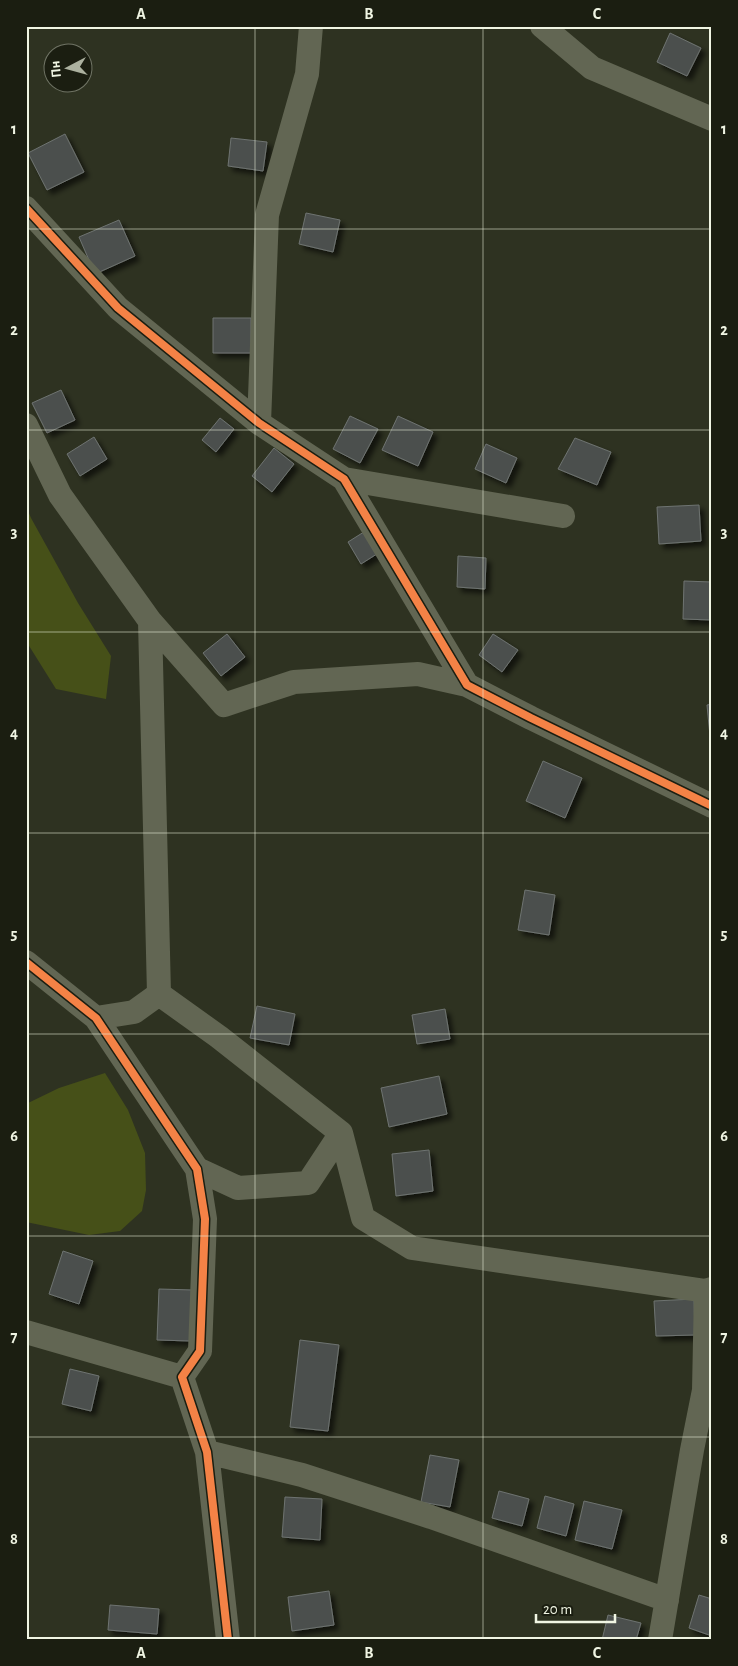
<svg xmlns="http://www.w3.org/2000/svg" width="738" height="1666" viewBox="0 0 738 1666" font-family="'Alegreya Sans',sans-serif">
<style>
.green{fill:#465018}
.building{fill:#4c504d;stroke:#6e7371;filter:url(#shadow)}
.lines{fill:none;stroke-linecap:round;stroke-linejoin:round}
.minor{stroke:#626653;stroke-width:24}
.cycleway-casing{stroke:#1b1e11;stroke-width:11}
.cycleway{stroke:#f48246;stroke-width:8}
.grid{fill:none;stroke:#f0f5e3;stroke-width:1;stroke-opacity:0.55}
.neatline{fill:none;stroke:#f0f5e3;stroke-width:2}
.grid-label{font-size:16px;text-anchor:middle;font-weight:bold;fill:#f0f5e3}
</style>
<defs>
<filter id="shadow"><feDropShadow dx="4.5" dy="4.5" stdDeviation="2.5" flood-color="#0009"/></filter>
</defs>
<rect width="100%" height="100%" fill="#2e3221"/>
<path class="green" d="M26,506L31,518L78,603L111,656L106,699L56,689L26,641Z
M105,1073L128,1110L145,1153L146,1190L142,1211L120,1231L89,1235L26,1222V1104L59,1088Z"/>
<path class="building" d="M670,33L701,48L687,76L657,62Z
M65,134L84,172L47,190L28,153Z
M231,138L267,142L263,171L228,166Z
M306,213L340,220L333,252L299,244Z
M119,220L135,256L95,274L79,237Z
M213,318H251V353H213Z
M61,390L75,420L47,433L32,403Z
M350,416L378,429L360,463L333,449Z
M398,416L433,432L418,466L382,450Z
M220,418L234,429L216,452L202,440Z
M94,437L107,459L80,476L67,454Z
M575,438L611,452L597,485L558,469Z
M486,444L517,458L506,483L475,469Z
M274,448L294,464L272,492L252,476Z
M699,505L701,541L659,544L657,507Z
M367,530L380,552L361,564L348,542Z
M458,556L486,558L485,589L457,587Z
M684,581L712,582V620L683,619Z
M227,634L245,657L221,676L203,653Z
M493,634L518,650L502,672L479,655Z
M712,704V735L710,736L707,705Z
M543,761L582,778L565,818L526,801Z
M525,890L555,895L549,935L518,930Z
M257,1006L295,1014L289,1045L250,1038Z
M445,1009L450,1039L417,1044L412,1015Z
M439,1076L447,1114L389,1127L381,1088Z
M429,1150L433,1191L396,1196L392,1154Z
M63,1251L93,1261L79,1304L49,1294Z
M159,1289L193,1290L191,1341L157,1340Z
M694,1299L695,1335L656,1336L654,1301Z
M300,1340L339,1345L328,1431L290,1427Z
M70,1369L99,1376L91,1411L62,1404Z
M430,1455L459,1460L450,1507L421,1502Z
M499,1491L529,1499L522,1526L492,1518Z
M545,1496L574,1504L566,1536L537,1528Z
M285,1497L322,1499L320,1540L282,1537Z
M584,1501L622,1510L612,1549L575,1540Z
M329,1591L334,1625L292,1631L288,1597Z
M699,1595L712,1599V1636L689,1628Z
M110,1605L159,1609L157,1634L108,1630Z
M608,1615L641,1623L636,1640H602Z"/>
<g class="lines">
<path class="minor" d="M542,26L592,68L712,119
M26,208L118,308L259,423L344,479L467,685L531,718L712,806
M259,423L267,215L307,74L311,26
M26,425L60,495L150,621L159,994L134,1012L96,1018
M344,479L563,516
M150,621L224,705L294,682L418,674L467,685
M26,962L96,1018L197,1169L205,1219L200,1351L182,1377L207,1452L228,1640
M159,994L219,1037L341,1133L363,1218L412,1248L706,1291L712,1289
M197,1169L238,1188L308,1183L341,1133
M26,1332L182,1377
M207,1452L302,1475L431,1517L667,1600
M660,1640L692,1450L704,1390L706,1291"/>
<g class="cycleway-casing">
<path id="cycleway" d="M26,208L118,308L259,423L344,479L467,685L531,718L712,806
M26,962L96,1018L197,1169L205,1219L200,1351L182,1377L207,1452L228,1640"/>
</g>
<use href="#cycleway" class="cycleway"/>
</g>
<path class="grid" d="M255,26V1640M483,26V1640M26,229H712M26,430H712M26,632H712M26,833H712M26,1034H712M26,1236H712M26,1437H712"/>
<rect width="738" height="1666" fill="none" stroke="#1b1e11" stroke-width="55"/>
<g transform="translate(68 68) rotate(264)"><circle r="24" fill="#1b1e11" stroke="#707465"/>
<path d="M0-4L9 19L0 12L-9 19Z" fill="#acb19f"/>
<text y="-8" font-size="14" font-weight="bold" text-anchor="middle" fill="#f0f5e3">Пн</text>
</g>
<path d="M536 1614v8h79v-8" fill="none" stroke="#f0f5e3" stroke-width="2.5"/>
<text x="543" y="1614" font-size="15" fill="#f0f5e3" stroke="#1b1e11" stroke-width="4" paint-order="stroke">20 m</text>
<rect x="28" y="28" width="682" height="1610" class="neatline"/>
<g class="grid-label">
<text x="141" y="19">A</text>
<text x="369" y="19">B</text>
<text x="597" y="19">C</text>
<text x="14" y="134">1</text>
<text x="724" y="134">1</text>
<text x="14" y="335">2</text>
<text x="724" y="335">2</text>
<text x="14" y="537">3</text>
<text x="724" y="537">3</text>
<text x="14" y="738">4</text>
<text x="724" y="738">4</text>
<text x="14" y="939">5</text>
<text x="724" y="939">5</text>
<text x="14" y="1141">6</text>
<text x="724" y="1141">6</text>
<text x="14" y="1342">7</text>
<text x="724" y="1342">7</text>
<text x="14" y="1544">8</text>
<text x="724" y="1544">8</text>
<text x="141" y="1658">A</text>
<text x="369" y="1658">B</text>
<text x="597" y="1658">C</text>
</g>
</svg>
